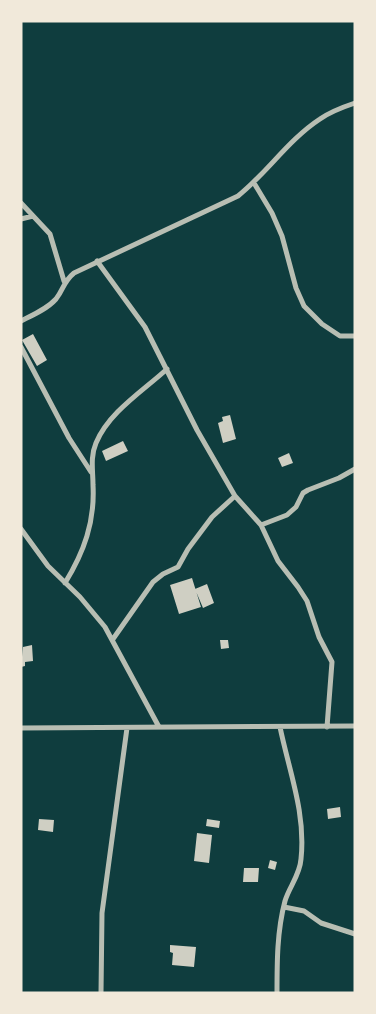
<svg xmlns="http://www.w3.org/2000/svg" width="376" height="1014" viewBox="0 0 376 1014" font-family="Arial,sans-serif">
<style>
.building{fill:#cfcfc3}
.lines{fill:none;stroke-linecap:round;stroke-linejoin:round}
.minor{stroke:#b8beb3;stroke-width:5}
</style>
<rect width="100%" height="100%" fill="#0f3d3e"/>
<path class="building" d="M33,334L47,360L37,366L22,340Z
M230,415L236,439L223,443L218,423L223,421L222,417Z
M123,441L128,451L106,461L102,451Z
M289,453L293,463L282,467L278,458Z
M192,578L201,607L179,614L170,585Z
M207,584L214,603L203,608L195,589Z
M220,640H228L229,648L221,649Z
M32,645L33,661L25,662V666L21,667L23,647Z
M340,807L341,817L328,819L327,809Z
M39,819L54,820L53,832L38,830Z
M207,819L220,821L219,828L206,826Z
M197,833L212,835L209,863L194,861Z
M270,860L277,862L275,870L268,868Z
M244,868H259L258,882H243Z
M170,945L196,947L194,967L172,965L173,953L170,952Z"/>
<g class="lines">
<path class="minor" d="M254,183L272,213L282,236L296,288L304,306L322,324L340,336H355
M21,203L50,234L64,281
M21,219L33,216
M97,261L145,327L197,430L235,496L261,525L278,561L298,587L307,601L319,637L332,662L327,727
M21,321C33,315 47,309 56,299C64,289 63,282 74,273L238,196C267,173 288,140 320,119C330,112 343,107 355,103
M21,347L69,438L91,472
M261,525L287,515L296,507L303,493L308,490L339,478L355,469
M21,529L48,566L80,597L105,627L159,727
M65,583C84,552 95,522 93,485C93,471 90,457 96,443C109,412 143,391 167,369
M113,639L153,582L163,574L178,567L188,549L212,517L235,496
M21,728L355,726
M284,907L304,911L321,923L355,934
M101,993L102,913L127,728
M277,993C277,962 277,931 285,901C289,887 300,875 301,859C306,813 289,771 280,727"/>
</g>
<rect width="376" height="1014" fill="none" stroke="#f1e9da" stroke-width="45"/>
</svg>
